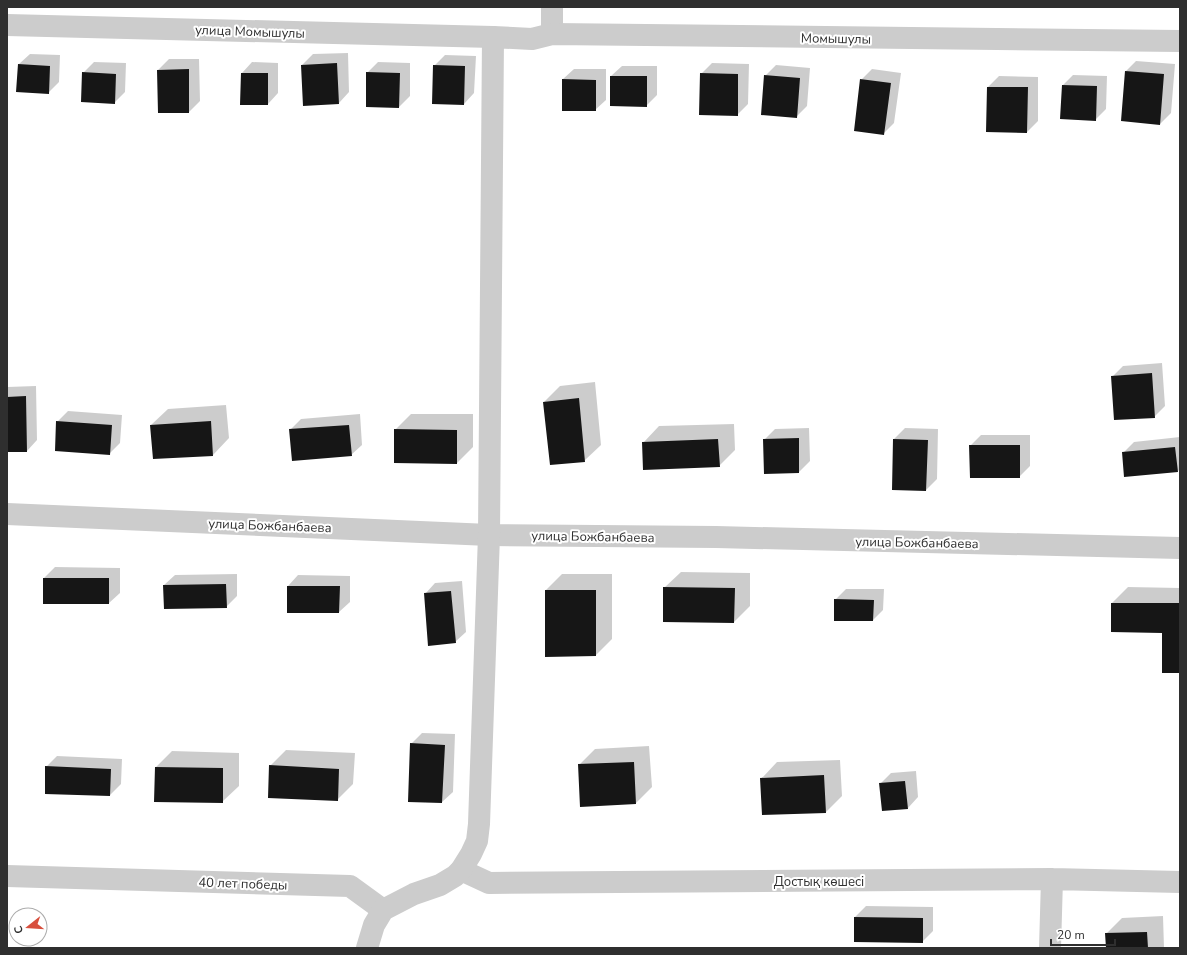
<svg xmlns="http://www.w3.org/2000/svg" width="1187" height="955" viewBox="0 0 1187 955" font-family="'Nunito Sans',sans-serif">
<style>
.shadow{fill:#0003}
.building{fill:#161616}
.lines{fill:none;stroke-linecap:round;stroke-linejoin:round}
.minor{stroke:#ccc;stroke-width:22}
.tertiary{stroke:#ccc;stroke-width:22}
.labels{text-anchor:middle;stroke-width:4;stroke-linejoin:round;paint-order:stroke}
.street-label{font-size:13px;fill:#2f2f2f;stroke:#fff}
</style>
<rect width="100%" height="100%" fill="#fff"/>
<path class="shadow" d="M348,53L349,92L339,103L302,65L313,54Z
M30,54L60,55L59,82L48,93L19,64Z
M445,55L476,56L474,93L464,104L434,66Z
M169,59H199L200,101L189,112L158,70Z
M1136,61L1175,64L1171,113L1160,124L1126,71Z
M94,62L126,63L125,92L114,103L83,73Z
M252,62L278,63V93L268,104L242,73Z
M378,62L410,63V96L399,107L367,73Z
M712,63L749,64L748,104L737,115L701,74Z
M776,65L810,68L807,106L796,117L765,76Z
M622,66H657V95L646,106L611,76Z
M574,69H606V100L595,110L563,79Z
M872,69L901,73L894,123L884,133L861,80Z
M1073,75L1107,76L1106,109L1095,120L1063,85Z
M999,76L1038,77V121L1027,132L988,87Z
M1162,363L1165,406L1154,417L1112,377L1123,366Z
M595,382L601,445L584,461L544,402L560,386Z
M36,386L37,440L27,451H7V387Z
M226,405L229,438L213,455L151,425L168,409Z
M68,411L122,415L120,443L109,454L57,422Z
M360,414L362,445L351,455L290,430L301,419Z
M411,414H473V447L457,463L395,430Z
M734,424L735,450L719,466L643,443L659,426Z
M809,428L810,461L799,472L765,473L764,440L775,429Z
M905,428L938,429L937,479L926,490L894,439Z
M981,435H1030V466L1019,477L970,446Z
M1180,437V469L1178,471L1123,453L1134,442Z
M55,567L120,568V593L109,603L44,578Z
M681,572L750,573V606L734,622L664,588Z
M237,574V596L226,607L164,585L175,575Z
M562,574H612V639L596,655L546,590Z
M298,575L350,576V602L339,612L288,586Z
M462,581L466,632L455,642L425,594L435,583Z
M1128,587L1180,588V672L1163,632L1112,603Z
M846,589H884L883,610L873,620L835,600Z
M422,733L455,734L453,792L442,802L411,744Z
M649,746L652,787L636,803L579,765L595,749Z
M286,750L355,753L353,784L337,800L270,766Z
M172,751L239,753V786L222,802L156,767Z
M57,756L122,759L121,784L110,795L46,767Z
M840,760L842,796L826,812L761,779L777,762Z
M916,771L918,797L908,808L880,784L891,773Z
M866,906L933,907V931L922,942L855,917Z
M1163,916L1164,948H1107L1106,934L1122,918Z"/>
<path class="building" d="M337,63L339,104L303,106L301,65Z
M18,64L50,66L49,94L16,92Z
M433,65L465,66L464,105L432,104Z
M189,69V113H158L157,70Z
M1125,71L1164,74L1160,125L1121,121Z
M82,72L116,74L115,104L81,102Z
M366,72L400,73L399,108L366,107Z
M241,73H268V105H240Z
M700,73L738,74V116L699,115Z
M764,75L800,78L797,118L761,115Z
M610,76H647V107L610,106Z
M562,79L596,80V111H562Z
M860,79L891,83L884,135L854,131Z
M1062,85L1097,86L1096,121L1060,119Z
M987,87H1028L1027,133L986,132Z
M1152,373L1155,418L1114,420L1111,376Z
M26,396L27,452H7V397Z
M579,398L585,462L550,465L543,402Z
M56,421L112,425L110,455L55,451Z
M211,421L213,456L153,459L150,425Z
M349,425L352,456L292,461L289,429Z
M394,429L457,430V464L394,463Z
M799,438V473L764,474L763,439Z
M718,439L720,467L643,470L642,442Z
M893,439L928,440L926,491L892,490Z
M969,445H1020V478H970Z
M1175,447L1178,472L1124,477L1122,452Z
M43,578H109V604H43Z
M226,584L227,608L164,609L163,585Z
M287,586H340L339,613H287Z
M663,587L735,588L734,623L663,622Z
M545,590H596V656L545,657Z
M451,591L456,643L428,646L424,593Z
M834,599L874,600L873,621H834Z
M1111,603H1180V673H1162V633L1111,632Z
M410,743L445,745L442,803L408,802Z
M634,762L636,804L580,807L578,764Z
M269,765L339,769L338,801L268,798Z
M45,766L111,769L110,796L45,794Z
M155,767L223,768V803L154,802Z
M824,775L826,813L762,815L760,778Z
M905,781L908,809L882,811L879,783Z
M854,917L923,918V943L854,942Z
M1147,932L1148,948H1106L1105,933Z"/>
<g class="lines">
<path class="minor" d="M7,25L493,37
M552,34V7
M7,514L489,535L716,537L1180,548
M461,870L489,883L1052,879L1180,882
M7,876L350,886L383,910
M1050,948L1052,879"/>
<path class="tertiary" d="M367,948L374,925L383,910L414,894L440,885L455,876L461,870L471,854L477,841L479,824L489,535L493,37L532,39L552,34L1180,41"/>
</g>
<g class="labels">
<g class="street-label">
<text transform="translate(250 31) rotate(2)" y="5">улица Момышулы</text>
<text transform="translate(836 38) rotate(1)" y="5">Момышулы</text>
<text transform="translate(270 525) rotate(2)" y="5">улица Божбанбаева</text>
<text transform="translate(593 536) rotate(1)" y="5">улица Божбанбаева</text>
<text transform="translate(917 542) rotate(1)" y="5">улица Божбанбаева</text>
<text x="819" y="886">Достық көшесі</text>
<text transform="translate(243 883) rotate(2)" y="5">40 лет победы</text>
</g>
</g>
<rect width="1187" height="955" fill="none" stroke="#2f2f2f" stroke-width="16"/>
<g transform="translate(28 927) rotate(253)"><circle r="19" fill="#ffffff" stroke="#acacac"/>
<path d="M0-3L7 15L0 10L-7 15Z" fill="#d8503e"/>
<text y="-6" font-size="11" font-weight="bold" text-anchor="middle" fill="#2f2f2f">С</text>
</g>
<path d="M1051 939v6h64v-6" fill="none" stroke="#2f2f2f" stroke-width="2"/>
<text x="1057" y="939" font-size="12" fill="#2f2f2f" stroke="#ffffff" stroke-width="3" paint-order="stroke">20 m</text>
</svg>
